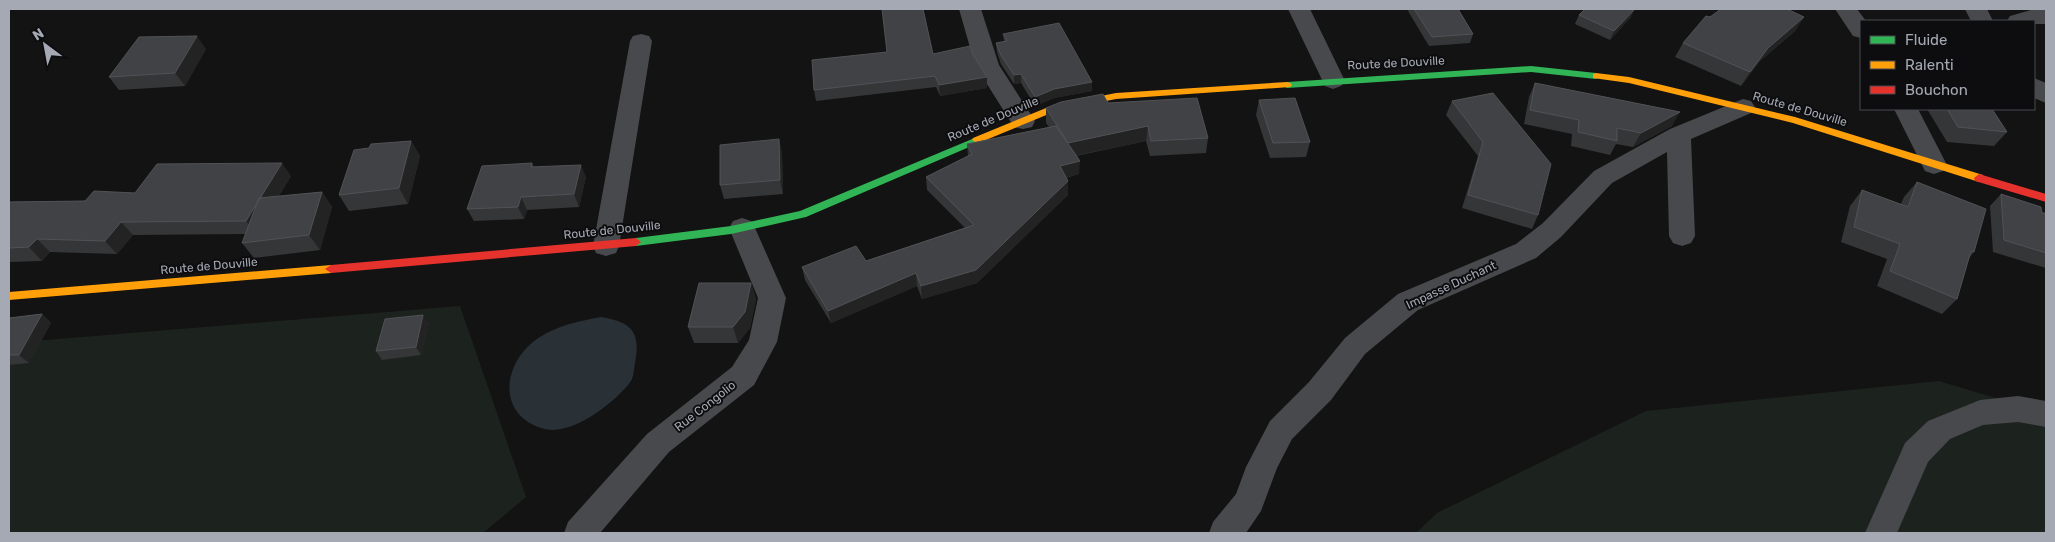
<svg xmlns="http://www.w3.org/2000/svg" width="2055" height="542" viewBox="0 0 2055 542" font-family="Rubik,sans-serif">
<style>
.green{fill:#1c221d}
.water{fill:#293036}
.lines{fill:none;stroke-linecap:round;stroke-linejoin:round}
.street{fill:#48494c;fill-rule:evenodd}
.fast{fill:#30b455;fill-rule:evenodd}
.slow{fill:#ff9f0a;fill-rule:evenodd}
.jam{fill:#e5322d;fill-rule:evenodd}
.wall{fill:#353637}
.shaded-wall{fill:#232323}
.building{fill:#414245;stroke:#515256}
.labels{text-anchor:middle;stroke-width:4;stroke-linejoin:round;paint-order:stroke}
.street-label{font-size:12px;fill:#a4a9b4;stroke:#0d0d0f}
</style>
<rect width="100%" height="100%" fill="#131313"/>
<path class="green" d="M460,306L526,497L483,533H9V343Z
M1939,381L2046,413V533H1416L1437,513L1646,411Z"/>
<path class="water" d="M601,317C631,322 641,331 635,363C634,368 634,376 631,381C616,402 572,436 545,429C494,416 503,360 540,337C559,325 579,321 601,317Z"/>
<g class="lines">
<path class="street" d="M959,9H981L999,65L1035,121L1032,127L1023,129L1014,127L975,65Z
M1288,9H1310L1345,81L1341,86L1333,89L1325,86Z
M1835,9H1857L1866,21H1861V38L1853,36Z
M1965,9H1987L1993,21H1971Z
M2031,10H2046V24H2034V21H2007L2010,16Z
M641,34L649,36L652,41L619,246L616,253L606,256L596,253L593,246L630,41L633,36Z
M2034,78L2046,83V103L2034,98Z
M1743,99L1751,101L1755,107L1751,113L1691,139L1695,236L1691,243L1682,246L1673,243L1669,236L1667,152L1612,183L1561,237L1536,258L1418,310L1365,354L1331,400L1292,439L1277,468L1261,511L1246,533H1209L1213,522L1236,494L1246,467L1270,421L1309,382L1345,338L1398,294L1516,244L1543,223L1594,171L1670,129Z
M1894,109H1918L1947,165L1943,171L1934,174L1925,171Z
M742,218L751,221L755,228L786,298L777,342L754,385L669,452L600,533H564L568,522L647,434L732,367L749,340L758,298L729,228L733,221Z
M2018,396L2046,401V427L2018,422L1983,425L1950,439L1928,462L1897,533H1865L1905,443L1928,421L1980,400Z"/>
<path class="fast" d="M1531,66L1596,73L1601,76L1596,79L1531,72L1287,88L1282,85L1287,82Z
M977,137L981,138L982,140L981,142L806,217L731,234L636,246L631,242L636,238L731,226L800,211Z"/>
<path class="slow" d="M1596,73L1629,77L1795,117L1983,175L1984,178L1979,182L1793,123L1629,83L1593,78V74Z
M1287,82L1290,83L1292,85L1290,87L1116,99L1056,111L981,142L977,143L972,140L973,138L1051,106L1116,93Z
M331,265L337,269L331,273L9,300V292Z"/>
<path class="jam" d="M1979,174L2046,194V202L1975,181L1974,178Z
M636,238L641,242L636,246L331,273L325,269L331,265Z"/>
</g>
<path class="wall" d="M1409,9H1458L1473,34L1470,43L1429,46L1408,11Z
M1579,15L1631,17L1610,40L1575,24Z
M1710,17H1804L1795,31L1759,62L1741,86L1675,57L1683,43Z
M1003,34L1092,91L1054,98L1035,106L1021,83L1014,84L1001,64L997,52L996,43L1004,41Z
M206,49L185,86L119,90L109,77Z
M933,54L973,55L987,77V88L940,96L936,87L816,101L814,90Z
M1535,83L1672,126L1633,147L1616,144L1610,155L1571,146L1572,134L1524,124L1529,97Z
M1493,93L1538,215L1532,229L1462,208L1478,156L1446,115L1452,101Z
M1259,100L1310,142L1306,157L1270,158L1256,115Z
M1108,103L1208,138L1206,153L1150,156L1146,141L1076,156L1079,174L1066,178L1068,181V195L977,283L922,299L917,286L831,323L805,280L802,267L866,261L965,228L927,190L926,177L968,156L967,144L1049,127L1046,123V108Z
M1927,109H1992L2007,132L1994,146L1947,142Z
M779,139L782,154L783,194L724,199L720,185Z
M411,141L420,156L408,204L349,211L339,195L369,148Z
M532,163L534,167L586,177L579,207L527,210L524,219L474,221L467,209Z
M291,176L279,196L322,192L332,207L320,250L254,258L242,243L246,234L133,235L117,254L50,252L42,261L9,262V202L85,201L135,193Z
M1917,182L1974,252L1969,258L1957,299L1942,314L1877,286L1887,259L1841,242L1850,206L1862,190L1901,204L1904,197Z
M2001,194L2042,213H2046V268L1993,252L1990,206Z
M751,283L756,299L750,328L738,343H694L688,327Z
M42,314L51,323L29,363L9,365V318Z
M429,323L421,355L382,360L376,351Z"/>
<path class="shaded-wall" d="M1635,9L1631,17L1610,40L1614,31Z
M1804,17L1795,31L1759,62L1741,86L1750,72L1768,48Z
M197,36L206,49L185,86L175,73Z
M1021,74V83L1014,84V75Z
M987,77V88L940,96L939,85Z
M1092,82V91L1054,98L1035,106V97L1054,89Z
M1680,112L1672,126L1633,147L1641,133Z
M1148,126L1146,141L1068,157V143Z
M779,139L782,154L783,194L780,180Z
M411,141L420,156L408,204L399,188Z
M1080,161L1079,174L1060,179V166Z
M282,163L291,176L256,234L246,221Z
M581,165L586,177L579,207L574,194Z
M1068,181V195L977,283L922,299L921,286Z
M322,192L332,207L320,250L309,235Z
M521,197L527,210L524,219L518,207Z
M121,222L133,235L117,254L105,241Z
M37,239L50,252L42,261L29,247Z
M916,273L917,286L831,323L828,311Z
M751,283L756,299L750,328L738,343L733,327Z
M42,314L51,323L29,363L19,355Z
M423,315L429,323L421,355L416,347Z"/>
<path class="building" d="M882,9H923L933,54L970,46L973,55L987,77L939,85L935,76L814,90L812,60L887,52Z
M1414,9H1458L1473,34L1432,37Z
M1585,9H1635L1614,31L1579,15Z
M1721,9H1787L1804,17L1768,48L1750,72L1683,43L1706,16L1710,17Z
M1059,23L1092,82L1054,89L1035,97L1021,74L1014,75L1001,55L996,43L1007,41L1003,34Z
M197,36L175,73L109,77L139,37Z
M1535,83L1680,112L1641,133L1617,128V141L1578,132L1579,120L1530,110Z
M1493,93L1551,164L1538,215L1468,195L1483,142L1452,101Z
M1103,94L1108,103L1197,98L1208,138L1151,141L1148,126L1068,143L1046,108L1061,102Z
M1295,98L1310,142L1273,143L1259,100Z
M1947,109H1992L2007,132L1958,127Z
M1056,126L1080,161L1060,166L1068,181L976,270L921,286L916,273L828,311L802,267L856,246L866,261L974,225L926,177L972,154L967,144Z
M779,139L780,180L720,185V145Z
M411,141L399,188L339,195L354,150L369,148L371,144Z
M282,163L246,221L121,222L105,241L37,239L29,247L9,248V202L85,201L94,191L135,193L157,164Z
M532,163L531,167L581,165L574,194L521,197L518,207L467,209L482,166Z
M1917,182L1986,209L1974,252L1971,251L1957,299L1890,271L1900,244L1854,227L1862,190L1908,207Z
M322,192L309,235L242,243L259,198Z
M2001,194L2041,207L2042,213H2046V253L2004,240Z
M699,283H751L745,312L733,327H688Z
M42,314L19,355H9V318Z
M423,315L416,347L376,351L385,319Z"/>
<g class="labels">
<g class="street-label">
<text transform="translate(1396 63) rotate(-3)" y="4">Route de Douville</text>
<text transform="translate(1800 109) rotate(16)" y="4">Route de Douville</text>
<text transform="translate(993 119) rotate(-23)" y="4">Route de Douville</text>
<text transform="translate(612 230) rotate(-6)" y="4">Route de Douville</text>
<text transform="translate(209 266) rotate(-5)" y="4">Route de Douville</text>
<text transform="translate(1451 285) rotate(-25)" y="4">Impasse Duchant</text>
<text transform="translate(705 406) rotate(-38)" y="4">Rue Congolio</text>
</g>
</g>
<rect width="2055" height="542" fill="none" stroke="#a4a9b4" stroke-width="20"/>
<rect x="1860" y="20" width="175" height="90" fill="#0d0d0f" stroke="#494b51"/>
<rect x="1870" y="36" width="25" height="8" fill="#30b455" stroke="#494b51"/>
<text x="1905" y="45" font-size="15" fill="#a4a9b4">Fluide</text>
<rect x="1870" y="61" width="25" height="8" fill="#ff9f0a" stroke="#494b51"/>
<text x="1905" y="70" font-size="15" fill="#a4a9b4">Ralenti</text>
<rect x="1870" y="86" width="25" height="8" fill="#e5322d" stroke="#494b51"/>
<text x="1905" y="95" font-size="15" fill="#a4a9b4">Bouchon</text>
<g transform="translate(45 45) rotate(328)" stroke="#0d0d0f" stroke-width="4" paint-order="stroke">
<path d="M0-4L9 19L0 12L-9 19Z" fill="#a4a9b4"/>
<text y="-8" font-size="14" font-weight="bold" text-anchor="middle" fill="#a4a9b4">N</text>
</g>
</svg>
